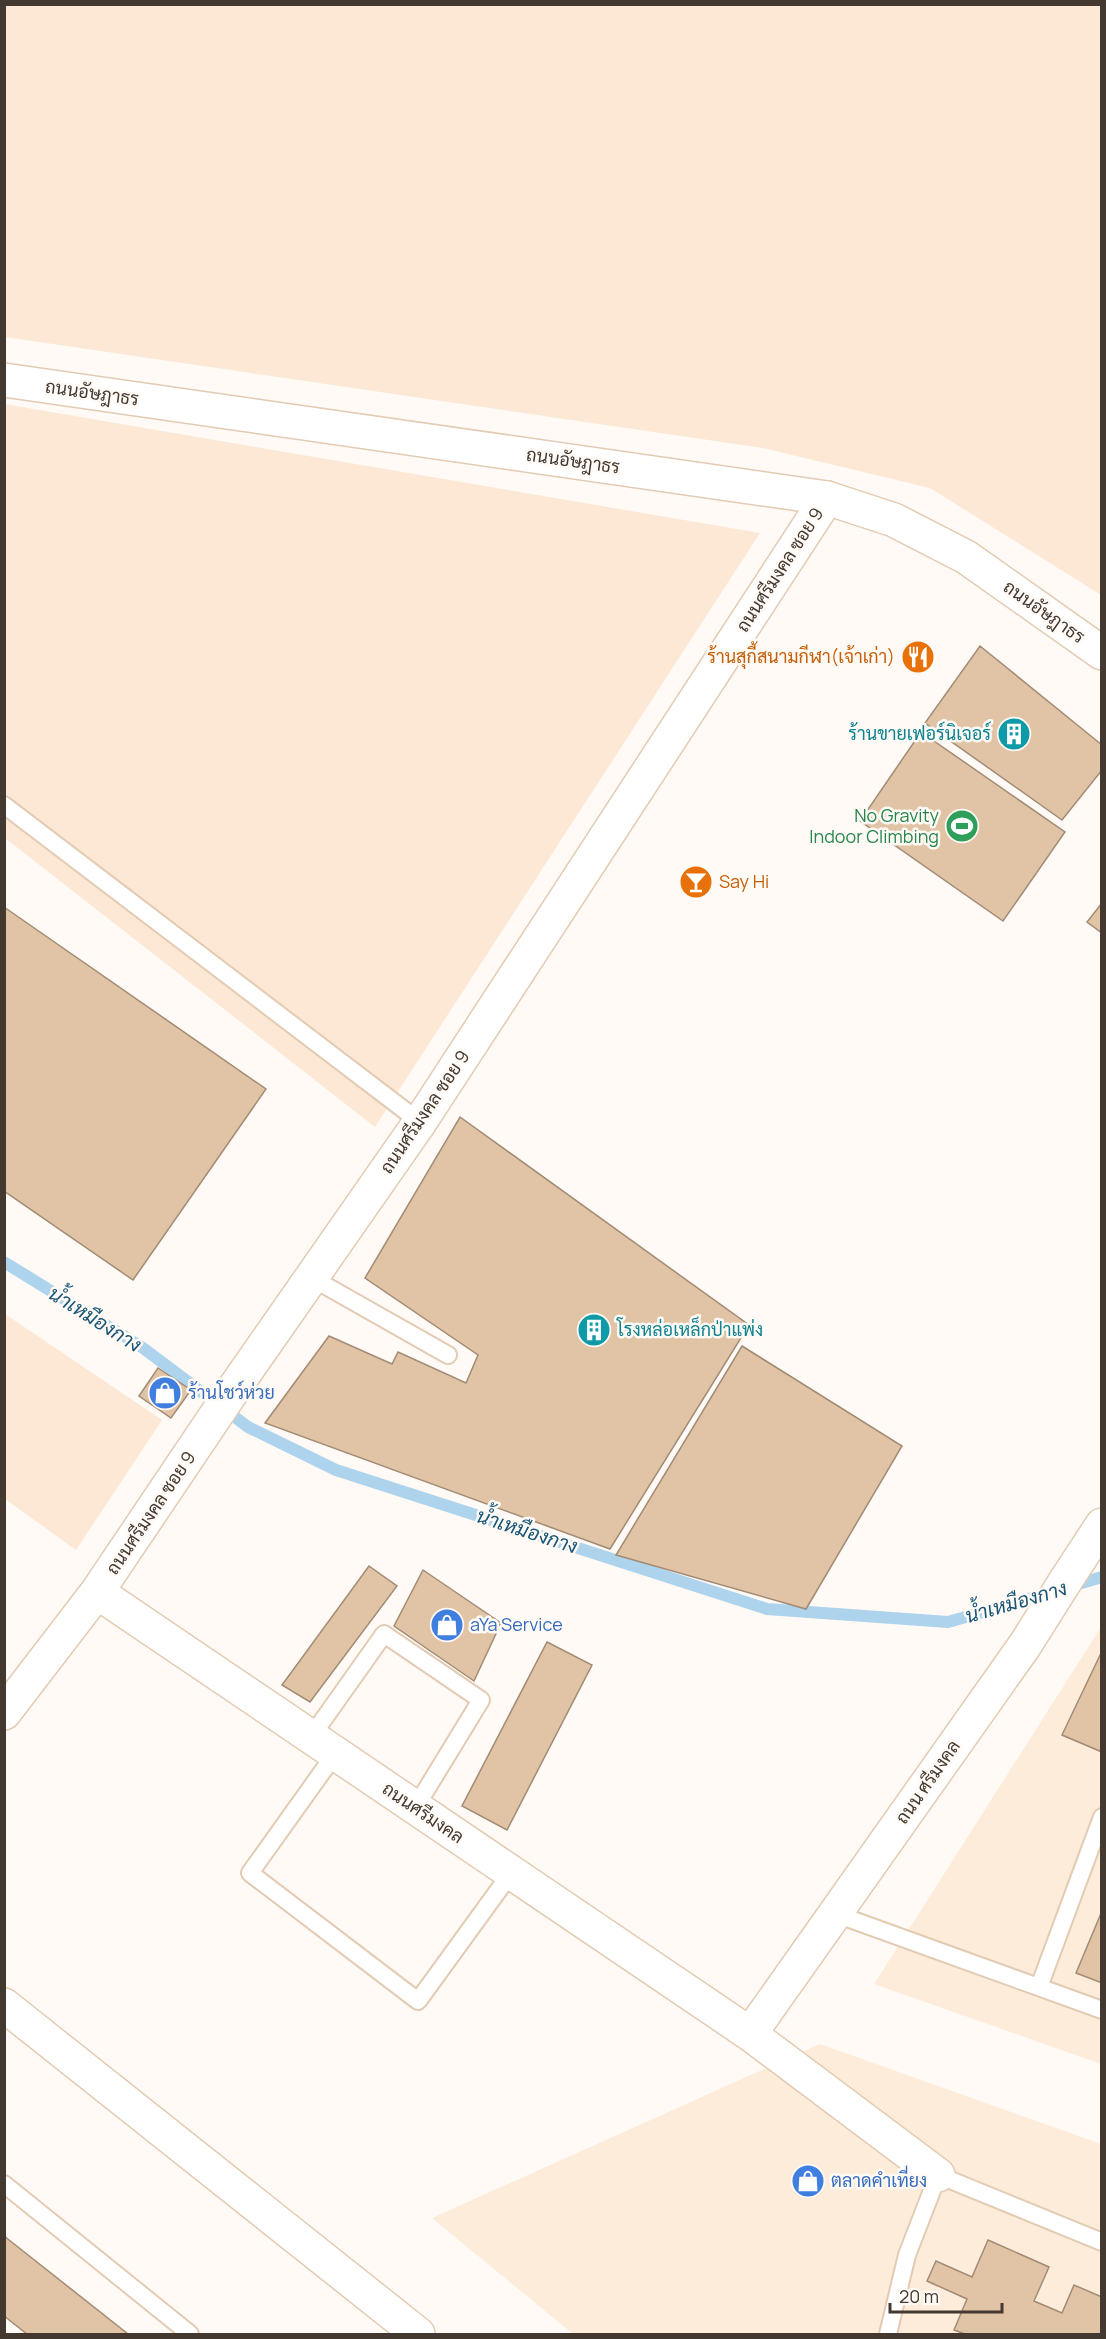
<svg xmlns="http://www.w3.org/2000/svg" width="1106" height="2339" viewBox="0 0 1106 2339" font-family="Manrope,Sarabun,sans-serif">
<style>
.built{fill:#feecda}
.green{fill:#fce8d4}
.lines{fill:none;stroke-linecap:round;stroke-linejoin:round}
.stream{stroke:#aed4ed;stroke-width:12}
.building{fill:#e1c3a5;stroke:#a28b75;stroke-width:1.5}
.service-casing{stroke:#e3cbb3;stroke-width:20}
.minor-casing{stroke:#e3cbb3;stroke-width:36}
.tertiary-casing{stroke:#e3cbb3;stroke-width:36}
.service{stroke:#fff;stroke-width:16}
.minor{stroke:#fff;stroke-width:33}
.tertiary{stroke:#fff;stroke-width:33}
.labels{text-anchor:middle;stroke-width:5;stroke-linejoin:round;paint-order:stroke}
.street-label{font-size:18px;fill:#433930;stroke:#fffaf5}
.food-label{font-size:18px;fill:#c56008;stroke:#fffaf5;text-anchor:end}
.culture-label{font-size:18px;fill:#0d838f;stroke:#fffaf5;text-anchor:end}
.leisure-label{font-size:18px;fill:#27864d;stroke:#fffaf5;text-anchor:end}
.shop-label{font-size:18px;fill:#366cbe;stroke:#fffaf5;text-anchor:start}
.water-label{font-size:20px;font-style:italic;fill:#185678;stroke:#fffaf5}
</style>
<rect width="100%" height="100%" fill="#fffaf5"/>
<path class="built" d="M1101,1627V2064L874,1984Z
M820,2044L1101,2144V2334H573L432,2218Z"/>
<path class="green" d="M5,4L1101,5V595L930,488L763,448L5,337Z
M4,404L760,533L375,1127L5,838Z
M5,1314L162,1420L76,1550L5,1499Z"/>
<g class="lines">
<path class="stream" d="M4,1262L143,1348L248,1427L336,1470L767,1609L948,1622L1049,1593
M1068,1587L1102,1577"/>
</g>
<path class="building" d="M980,646L1102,745V770L1062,820L925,723Z
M921,732L1065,832L1003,921L860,821Z
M1102,903V933L1087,922Z
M4,907L266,1089L133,1280L4,1191Z
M460,1117L749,1325L610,1549L265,1423L329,1336L392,1364L398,1352L466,1383L478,1355L365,1278Z
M742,1346L902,1446L806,1609L616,1555Z
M158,1368L191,1390L171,1418L139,1396Z
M369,1566L397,1586L310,1702L282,1685Z
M423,1570L501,1623L474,1681L394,1626Z
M547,1642L592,1665L507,1830L462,1806Z
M1102,1651V1752L1062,1735Z
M1102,1911V1983L1076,1973Z
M4,2236L128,2334H27L4,2316Z
M988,2240L1049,2267L1034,2301L1062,2313L1074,2285L1102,2297V2334H965L954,2330L967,2299L927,2281L936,2261L972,2277Z"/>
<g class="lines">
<g class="service-casing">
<path id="service" d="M4,805L420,1122
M312,1278L448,1355
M311,1737L384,1634L481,1700L415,1808
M335,1754L250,1873L418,2001L511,1873
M836,1914L1102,2010
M1039,1987L1102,1817
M4,2184L190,2334
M888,2334L907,2255L938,2175L1102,2242"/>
</g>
<g class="minor-casing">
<path id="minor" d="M97,1592L750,2034L938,2175
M4,1713L97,1592L235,1387L420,1122L827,498
M4,2005L418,2334
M750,2034L1025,1645L1066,1580"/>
</g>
<g class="tertiary-casing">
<path id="tertiary" d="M4,380L827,498L894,520L966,557L1102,653
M1066,1580L1102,1525"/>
</g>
<use href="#service" class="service"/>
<use href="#minor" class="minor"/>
<use href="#tertiary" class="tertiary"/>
</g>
<defs>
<g id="restaurant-disc" transform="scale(1.725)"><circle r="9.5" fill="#e8710a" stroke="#fffaf5"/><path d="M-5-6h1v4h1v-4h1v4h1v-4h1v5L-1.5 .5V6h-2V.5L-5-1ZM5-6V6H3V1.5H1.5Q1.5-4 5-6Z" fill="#fff"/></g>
<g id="building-disc" transform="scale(1.725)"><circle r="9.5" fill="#0f9aa8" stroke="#fffaf5"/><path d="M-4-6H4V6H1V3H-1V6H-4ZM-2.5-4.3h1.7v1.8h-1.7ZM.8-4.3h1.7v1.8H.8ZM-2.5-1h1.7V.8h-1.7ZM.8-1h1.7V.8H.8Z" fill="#fff"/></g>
<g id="stadium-disc" transform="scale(1.725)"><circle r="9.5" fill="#2e9e5b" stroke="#fffaf5"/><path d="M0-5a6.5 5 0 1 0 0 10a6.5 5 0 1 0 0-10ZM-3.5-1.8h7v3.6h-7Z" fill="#fff"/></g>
<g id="bar-disc" transform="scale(1.725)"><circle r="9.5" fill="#e8710a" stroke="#fffaf5"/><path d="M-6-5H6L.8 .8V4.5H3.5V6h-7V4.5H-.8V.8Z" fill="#fff"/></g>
<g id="shop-disc" transform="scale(1.725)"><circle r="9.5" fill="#3f7fe0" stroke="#fffaf5"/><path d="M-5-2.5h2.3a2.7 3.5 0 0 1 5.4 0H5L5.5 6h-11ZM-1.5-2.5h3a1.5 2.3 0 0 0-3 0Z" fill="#fff"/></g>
</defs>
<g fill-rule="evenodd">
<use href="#restaurant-disc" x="918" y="657"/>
<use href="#building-disc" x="1014" y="734"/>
<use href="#stadium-disc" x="962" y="826"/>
<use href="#bar-disc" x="696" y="882"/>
<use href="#building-disc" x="594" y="1330"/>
<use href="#shop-disc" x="165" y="1393"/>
<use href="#shop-disc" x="447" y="1625"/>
<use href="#shop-disc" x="808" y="2181"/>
</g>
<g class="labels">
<g class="street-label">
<text transform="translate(92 393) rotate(8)" y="6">ถนนอัษฎาธร</text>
<text transform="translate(573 461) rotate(8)" y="6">ถนนอัษฎาธร</text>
<text transform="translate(780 570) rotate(-57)" y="6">ถนนศรีมงคล ซอย 9</text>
<text transform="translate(1044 612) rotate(35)" y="6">ถนนอัษฎาธร</text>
<text transform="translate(425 1112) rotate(-56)" y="6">ถนนศรีมงคล ซอย 9</text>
<text transform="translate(151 1513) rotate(-56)" y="6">ถนนศรีมงคล ซอย 9</text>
<text transform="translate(928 1782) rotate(-55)" y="6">ถนน ศรีมงคล</text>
<text transform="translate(423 1813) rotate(34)" y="6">ถนนศรีมงคล</text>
</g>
<g class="food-label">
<text x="895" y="663">ร้านสุกี้สนามกีฬา(เจ้าเก่า)</text>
<text x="719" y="888" text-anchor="start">Say Hi</text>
</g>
<g class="culture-label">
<text x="991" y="740">ร้านขายเฟอร์นิเจอร์</text>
<text x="617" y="1336" text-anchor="start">โรงหล่อเหล็กป่าแพ่ง</text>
</g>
<g class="leisure-label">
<text x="939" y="822">No Gravity<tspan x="939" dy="21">Indoor Climbing</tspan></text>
</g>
<g class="shop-label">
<text x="188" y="1399">ร้านโชว์ห่วย</text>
<text x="470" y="1631">aYa Service</text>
<text x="831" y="2187">ตลาดคำเที่ยง</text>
</g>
<g class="water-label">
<text transform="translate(95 1319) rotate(32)" y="7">น้ำเหมืองกาง</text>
<text transform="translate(527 1531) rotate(18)" y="7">น้ำเหมืองกาง</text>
<text transform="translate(1016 1602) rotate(-16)" y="7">น้ำเหมืองกาง</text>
</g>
</g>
<rect width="1106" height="2339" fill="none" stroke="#433930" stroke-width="12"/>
<path d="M890 2303v9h112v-9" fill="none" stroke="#433930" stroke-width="3"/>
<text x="899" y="2303" font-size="18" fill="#433930" stroke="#fffaf5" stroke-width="4.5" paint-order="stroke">20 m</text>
</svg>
